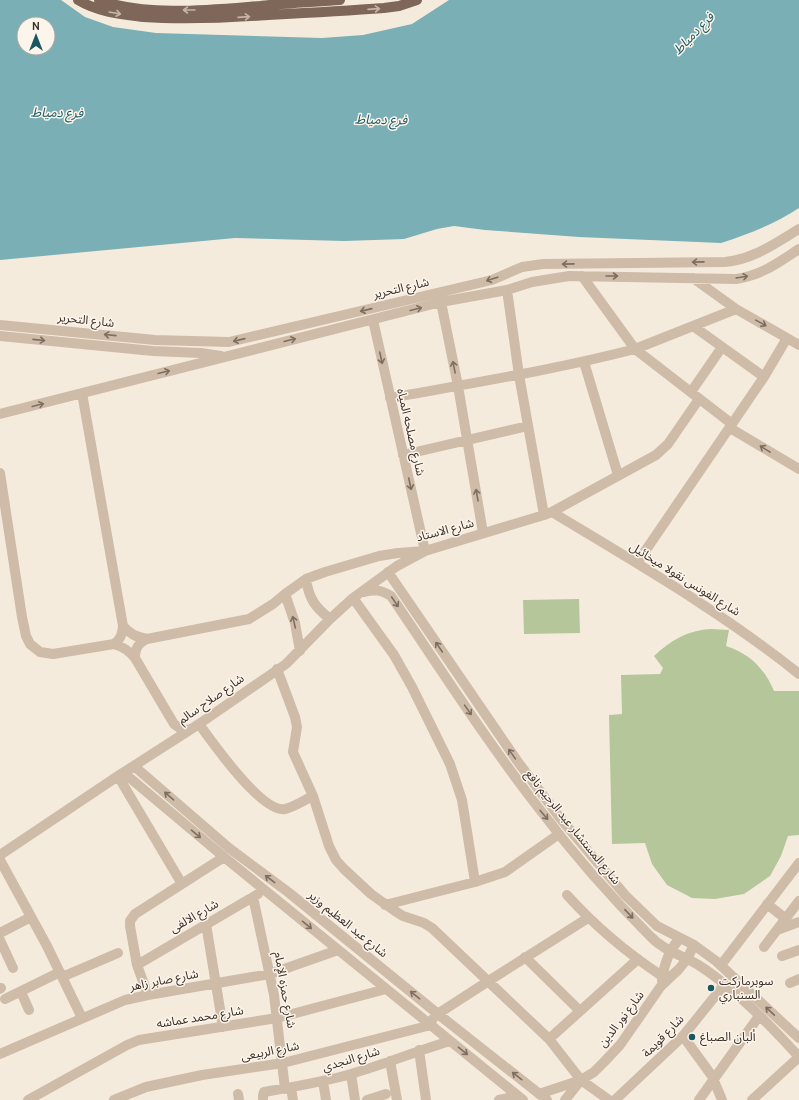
<svg xmlns="http://www.w3.org/2000/svg" width="799" height="1100" viewBox="0 0 799 1100" font-family="Cabin,'Noto Sans Arabic',sans-serif">
<style>
.green{fill:#b5c69b}
.water{fill:#79afb5;fill-rule:evenodd}
.lines{fill:none;stroke-linecap:round;stroke-linejoin:round}
.minor{stroke:#cfbca8;stroke-width:10}
.major{stroke:#7e6758;stroke-width:10}
.oneway{stroke:#c3b5a9}
.oneway2{stroke:#7e6e62}
.poi-dot{fill:#195861;stroke:#fcf5eb;stroke-width:1.5}
.labels{text-anchor:middle;stroke-width:3;stroke-linejoin:round;paint-order:stroke}
.street-label{font-size:12px;fill:#3b2f29;stroke:#fcf5eb}
.poi-label{font-size:12px;fill:#3b2f29;stroke:#fcf5eb;text-anchor:start}
.water-label{font-size:13px;font-style:italic;fill:#195861;stroke:#fcf5eb}
</style>
<rect width="100%" height="100%" fill="#f5ebdd"/>
<path class="green" d="M579,599L580,633L524,634L523,600Z
M711,629L729,630L726,646C750,654 764,668 774,691H799V835L788,836L781,856L770,876L744,894L715,899L692,898L667,885L652,864L645,843L612,844L609,715L622,714L621,675L660,674L663,668L654,656C671,640 688,630 711,629Z"/>
<path class="water" d="M0,0H61L85,17L113,27L156,33L322,38L363,35L412,24L449,0H799V208C775,224 748,234 721,243L579,237L485,230L454,226L437,229L404,239L344,241L235,238L0,260ZM24,24H48V48H24Z"/>
<g class="lines">
<path class="minor" d="M582,276L635,349L732,424
M693,278L736,309L799,345
M507,290L519,375L544,515
M441,302L458,386L483,533
M0,325L155,340L229,342L492,280L522,267L543,264L725,262C754,259 774,244 799,229
M693,326L764,377
M0,336L153,351L201,353L221,356
M584,362L618,475
M691,392L722,347
M82,393L123,626C122,634 121,639 114,644
M390,398C472,383 554,370 635,349L736,309
M0,414L441,302L507,290L532,282L569,276L736,279C764,274 776,264 799,249
M730,428L799,469
M403,455L528,426
M0,473L22,617L26,636L30,644L40,652L53,654L114,644C124,647 129,651 135,658L174,724L181,729L189,730
M552,512C636,563 722,612 799,674
M637,563L764,377L787,338
M388,572L518,762L560,818L625,895L657,926L694,945L716,961L799,1038
M306,579C309,599 315,607 330,619
M364,592C375,589 381,590 391,596C440,668 487,742 541,811C574,855 611,897 650,936C665,952 683,955 700,966C734,988 772,1027 799,1057
M285,594L295,623L300,651
M353,598L394,655L412,687L450,764L462,800L475,882
M123,626C130,634 136,637 147,639
M135,658C135,648 138,644 147,639L249,619L273,604L285,594L306,579L325,572L379,556L398,553L425,551L544,515L552,512L656,455L668,444L699,399
M277,669L295,717L297,727L293,752L313,796L329,846L336,860L344,869L371,894L395,911L403,916L424,923L432,928L549,1039L581,1080L609,1100
M199,724C212,742 262,813 285,809C294,807 304,800 313,796
M134,766L229,848L288,892L438,1014L547,1100
M124,773L224,857L523,1100
M118,776L182,884
M0,855L118,776L199,724L286,664L330,619L353,598L397,566L425,551L373,320
M0,860L47,946L82,1018
M567,895C595,926 627,953 662,976
M253,897L274,995L285,1089
M767,904L786,919
M385,905L475,882L505,872L559,834
M206,924L223,1027
M777,930L799,922
M0,933L31,917
M0,940L13,968
M764,947L799,901
M782,956L799,950
M525,957L580,1011
M137,965L258,894
M721,965L799,863
M62,977L118,953
M662,980C664,964 669,950 680,938
M790,983L799,979
M0,989L1,988
M21,992L29,1010
M148,995L137,965L130,926V921L135,914L224,857
M5,999L60,972
M683,1036L712,1076L722,1100
M549,1039L638,959
M419,1050L426,1100
M0,1054L125,1000L148,995L270,974L338,950
M390,1061L397,1100
M351,1074L355,1100
M323,1081L326,1100
M291,1088L293,1100
M238,1094L239,1100
M539,1094L581,1080L594,1072L605,1061L620,1045L661,986L679,969L687,959L694,945
M28,1100L127,1045L139,1040L277,1018L386,989
M114,1100L146,1087L202,1075L283,1063L431,1025L432,1020L436,1015L487,982L588,918
M263,1100V1095L264,1092C293,1087 323,1082 351,1074C385,1064 417,1051 450,1041
M367,1100L386,1094
M499,1100L518,1096
M565,1100L581,1080
M615,1100L683,1036L724,985
M699,1100L759,1016
M752,1100L799,1057"/>
<path class="major" d="M78,0C98,12 120,14 143,17C185,20 226,18 268,15C307,13 345,11 384,8L399,6L417,0
M99,0C147,17 210,10 260,6C287,3 313,2 340,0"/>
</g>
<defs><path id="oneway-shaft" d="M-6 0H5M1.5-3L5.5 0L1.5 3" fill="none" stroke-width="1.6" stroke-linecap="round" stroke-linejoin="round"/></defs>
<g class="oneway">
<use href="#oneway-shaft" transform="translate(374 9) rotate(-4)"/>
<use href="#oneway-shaft" transform="translate(189 10) rotate(180)"/>
<use href="#oneway-shaft" transform="translate(115 13) rotate(10)"/>
<use href="#oneway-shaft" transform="translate(244 17) rotate(-4)"/>
</g>
<g class="oneway2">
<use href="#oneway-shaft" transform="translate(698 262) rotate(179)"/>
<use href="#oneway-shaft" transform="translate(568 264) rotate(179)"/>
<use href="#oneway-shaft" transform="translate(612 276)"/>
<use href="#oneway-shaft" transform="translate(742 277) rotate(-9)"/>
<use href="#oneway-shaft" transform="translate(492 279) rotate(162)"/>
<use href="#oneway-shaft" transform="translate(416 309) rotate(-14)"/>
<use href="#oneway-shaft" transform="translate(366 310) rotate(167)"/>
<use href="#oneway-shaft" transform="translate(761 323) rotate(29)"/>
<use href="#oneway-shaft" transform="translate(110 335) rotate(-174)"/>
<use href="#oneway-shaft" transform="translate(39 340) rotate(6)"/>
<use href="#oneway-shaft" transform="translate(239 340) rotate(167)"/>
<use href="#oneway-shaft" transform="translate(290 340) rotate(-14)"/>
<use href="#oneway-shaft" transform="translate(381 358) rotate(78)"/>
<use href="#oneway-shaft" transform="translate(454 367) rotate(-101)"/>
<use href="#oneway-shaft" transform="translate(164 372) rotate(-14)"/>
<use href="#oneway-shaft" transform="translate(38 405) rotate(-14)"/>
<use href="#oneway-shaft" transform="translate(765 449) rotate(-148)"/>
<use href="#oneway-shaft" transform="translate(410 484) rotate(78)"/>
<use href="#oneway-shaft" transform="translate(477 495) rotate(-100)"/>
<use href="#oneway-shaft" transform="translate(395 602) rotate(56)"/>
<use href="#oneway-shaft" transform="translate(294 622) rotate(-103)"/>
<use href="#oneway-shaft" transform="translate(439 647) rotate(-124)"/>
<use href="#oneway-shaft" transform="translate(468 710) rotate(55)"/>
<use href="#oneway-shaft" transform="translate(512 754) rotate(-125)"/>
<use href="#oneway-shaft" transform="translate(169 796) rotate(-139)"/>
<use href="#oneway-shaft" transform="translate(544 815) rotate(50)"/>
<use href="#oneway-shaft" transform="translate(196 834) rotate(40)"/>
<use href="#oneway-shaft" transform="translate(270 879) rotate(-143)"/>
<use href="#oneway-shaft" transform="translate(629 914) rotate(47)"/>
<use href="#oneway-shaft" transform="translate(307 925) rotate(39)"/>
<use href="#oneway-shaft" transform="translate(415 995) rotate(-141)"/>
<use href="#oneway-shaft" transform="translate(770 1011) rotate(-137)"/>
<use href="#oneway-shaft" transform="translate(463 1051) rotate(39)"/>
<use href="#oneway-shaft" transform="translate(517 1076) rotate(-142)"/>
</g>
<g class="poi-dot">
<circle cx="711" cy="988" r="4"/>
<circle cx="692" cy="1037" r="4"/>
</g>
<g class="labels">
<g class="street-label">
<text transform="translate(401 288) rotate(-13)" y="4">شارع التحرير</text>
<text transform="translate(86 320) rotate(6)" y="4">شارع التحرير</text>
<text transform="translate(411 432) rotate(77)" y="4">شارع مصلحه المياه</text>
<text transform="translate(445 530) rotate(-15)" y="4">شارع الاستاد</text>
<text transform="translate(685 579) rotate(32)" y="4">شارع الفونس نقولا ميخائيل</text>
<text transform="translate(211 699) rotate(-35)" y="4">شارع صلاح سالم</text>
<text transform="translate(573 827) rotate(51)" y="4">شارع المستشار عبد الرحيم نافع</text>
<text transform="translate(194 916) rotate(-30)" y="4">شارع الالفى</text>
<text transform="translate(348 924) rotate(39)" y="4">شارع عبد العظيم وزير</text>
<text transform="translate(164 980) rotate(-11)" y="4">شارع صابر زاهر</text>
<text transform="translate(285 990) rotate(80)" y="4">شارع حمزه الإمام</text>
<text transform="translate(200 1017) rotate(-9)" y="4">شارع محمد عماشه</text>
<text transform="translate(621 1019) rotate(-53)" y="4">شارع نور الدين</text>
<text transform="translate(663 1036) rotate(-46)" y="4">شارع قويمة</text>
<text transform="translate(270 1051) rotate(-11)" y="4">شارع الربيعى</text>
<text transform="translate(351 1059) rotate(-17)" y="4">شارع النجدي</text>
</g>
<g class="poi-label">
<text x="719" y="985">سوبرماركت<tspan x="719" dy="14">السنباري</tspan></text>
<text x="700" y="1041">ألبان الصباغ</text>
</g>
<g class="water-label">
<text transform="translate(693 33) rotate(-46)" y="5">فرع دمياط</text>
<text transform="translate(57 112) rotate(1)" y="5">فرع دمياط</text>
<text transform="translate(381 119) rotate(1)" y="5">فرع دمياط</text>
</g>
</g>
<g transform="translate(36 36)"><circle r="19" fill="#fcf5eb" stroke="#afa69d"/>
<path d="M0-3L7 15L0 10L-7 15Z" fill="#195861"/>
<text y="-6" font-size="11" font-weight="bold" text-anchor="middle" fill="#3b2f29">N</text>
</g>
</svg>
